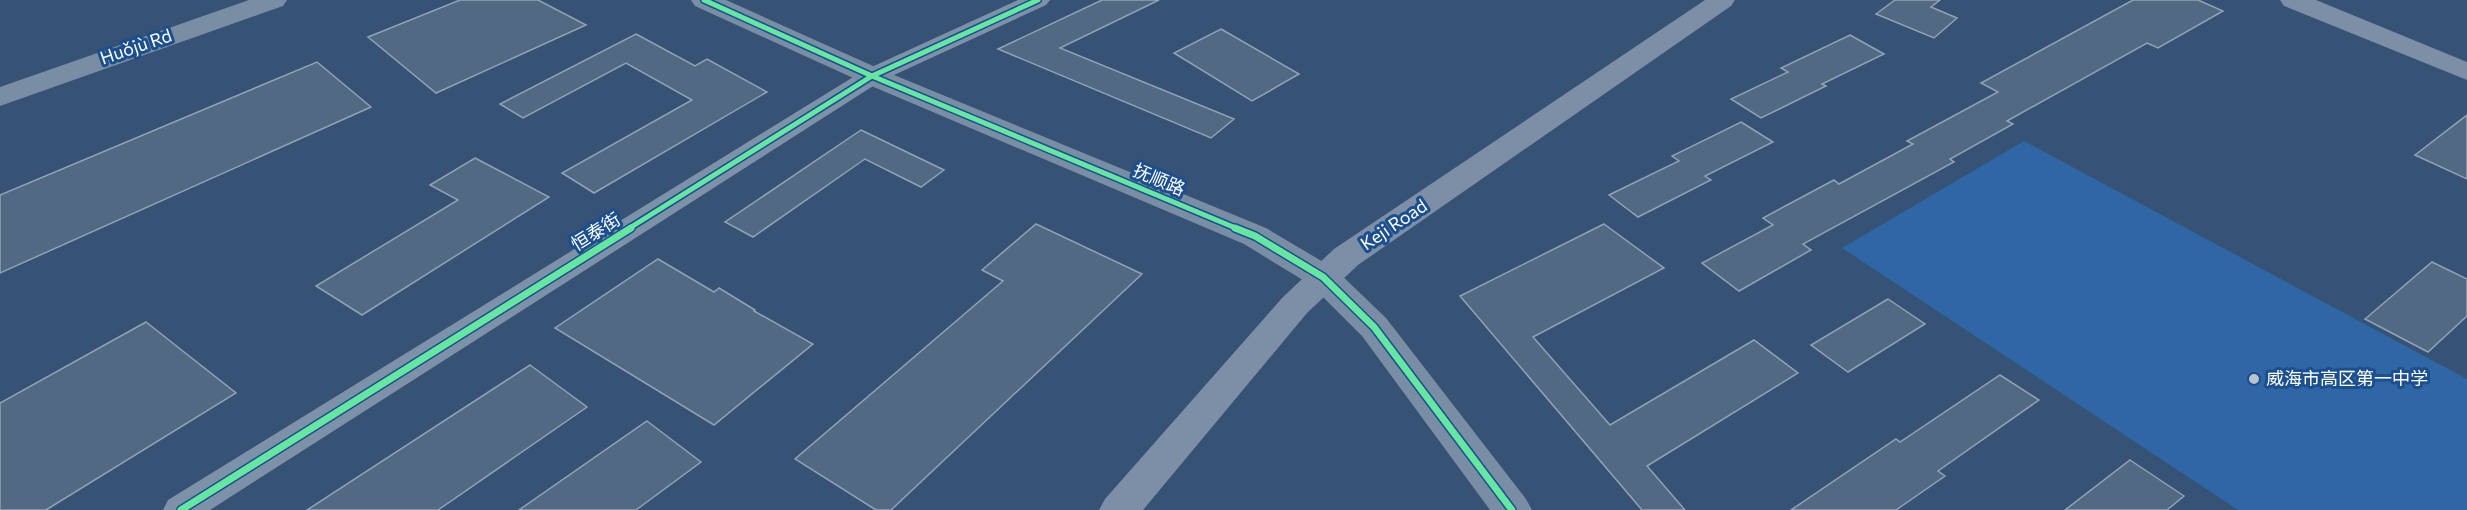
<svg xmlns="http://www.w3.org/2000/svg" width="2467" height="510" viewBox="0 0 2467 510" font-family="Commissioner,'Noto Sans SC',sans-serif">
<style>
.green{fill:#2f66a5}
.building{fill:#526984;stroke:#92a2b6;stroke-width:1.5}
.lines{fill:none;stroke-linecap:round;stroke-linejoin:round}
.street{fill:#7d92a8;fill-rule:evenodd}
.secondary{fill:#798da4;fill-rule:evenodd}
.primary{fill:#7d8ea7;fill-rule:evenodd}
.cycleway-far1-casing{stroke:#1b4f8f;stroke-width:8}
.cycleway-casing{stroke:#1b4f8f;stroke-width:10}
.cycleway-far1{stroke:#66e7a1;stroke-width:5}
.cycleway{stroke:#66e7a1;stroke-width:7}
.poi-dot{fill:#b9c2ce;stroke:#1b4f8f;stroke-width:2}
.labels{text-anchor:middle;stroke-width:6;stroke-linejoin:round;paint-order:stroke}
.street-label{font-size:18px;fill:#fff;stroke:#1b4f8f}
.poi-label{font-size:18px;fill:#fff;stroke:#1b4f8f;text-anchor:start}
</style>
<rect width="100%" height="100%" fill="#365274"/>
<path class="green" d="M2024,141L2467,379V510H2238L1842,248Z"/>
<path class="building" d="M460,0H538L586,25L436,93L368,37Z
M1102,0H1159L1060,48L1234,119L1211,138L998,49Z
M1895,0H1940L1931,7L1957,18L1934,38L1876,14Z
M2133,0H2198L2223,11L2158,48L2147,43L2007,121L2013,124L1950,159L1954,162L1803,244L1811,250L1739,291L1702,263L1773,225L1763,218L1834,180L1839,184L1913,144L1907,141L1998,92L1981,83Z
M1221,29L1299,74L1252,101L1174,53Z
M636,34L695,66L707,59L767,92L594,193L562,173L692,100L626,63L523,118L500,104Z
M1850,35L1884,54L1822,84L1826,86L1761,118L1731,99L1788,72L1781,68Z
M317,62L371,107L0,273V195Z
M2467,115V179L2415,155Z
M1741,122L1773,142L1705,176L1711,180L1638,217L1609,195L1679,161L1672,156Z
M861,130L944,170L921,187L865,159L753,237L725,222Z
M475,158L549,197L362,315L316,286L458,200L430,185Z
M1036,224L1142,274L891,510H876L795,459L1003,281L982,270Z
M1604,224L1664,268L1533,337L1610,425L1754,340L1798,373L1647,466L1685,510H1642L1460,296Z
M658,259L714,292L719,288L755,310L754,311L813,344L714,425L555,328Z
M2432,262L2467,279V316L2428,352L2365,319Z
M1888,299L1925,324L1848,372L1811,345Z
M146,322L236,393L46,510H0V403Z
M530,365L587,407L438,510H307Z
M2000,375L2039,400L1938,471L1945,476L1896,510H1791L1896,439L1900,442Z
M647,421L701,462L636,510H519Z
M2130,460L2184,496L2167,510H2065Z"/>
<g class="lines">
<path class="street" d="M1018,0H1050L1046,5L881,81L210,510H163L168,500L863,71Z"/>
<path class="secondary" d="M249,0H287L283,6L0,106V87Z
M691,0H726L882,70L1266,228L1335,269L1386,318L1526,499L1532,510H1490L1362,336L1311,285L1244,244L862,82L695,6Z"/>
<path class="primary" d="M1705,0H1735L1731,6L1358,265L1307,313L1143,510H1099L1105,499L1283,297L1334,249Z
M2280,0H2316L2467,62V80L2284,6Z"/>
<g class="cycleway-far1-casing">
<path id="cycleway-far1" d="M704,0L872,76L1238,229
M628,229L872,76L1038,0"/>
</g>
<g class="cycleway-casing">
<path id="cycleway" d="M1235,228L1255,236L1323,277L1374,327L1512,510
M181,510L631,228"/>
</g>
<use href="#cycleway-far1" class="cycleway-far1"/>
<use href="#cycleway" class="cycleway"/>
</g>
<circle class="poi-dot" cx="2254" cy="379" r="6"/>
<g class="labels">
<g class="street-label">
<text transform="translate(136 47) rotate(-19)" y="6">Huǒjù Rd</text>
<text transform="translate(1159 180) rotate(23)" y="6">抚顺路</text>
<text transform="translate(1394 225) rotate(-34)" y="6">Keji Road</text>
<text transform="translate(596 232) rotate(-32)" y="6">恒泰街</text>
</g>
<g class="poi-label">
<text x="2266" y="385">威海市高区第一中学</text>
</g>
</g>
</svg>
